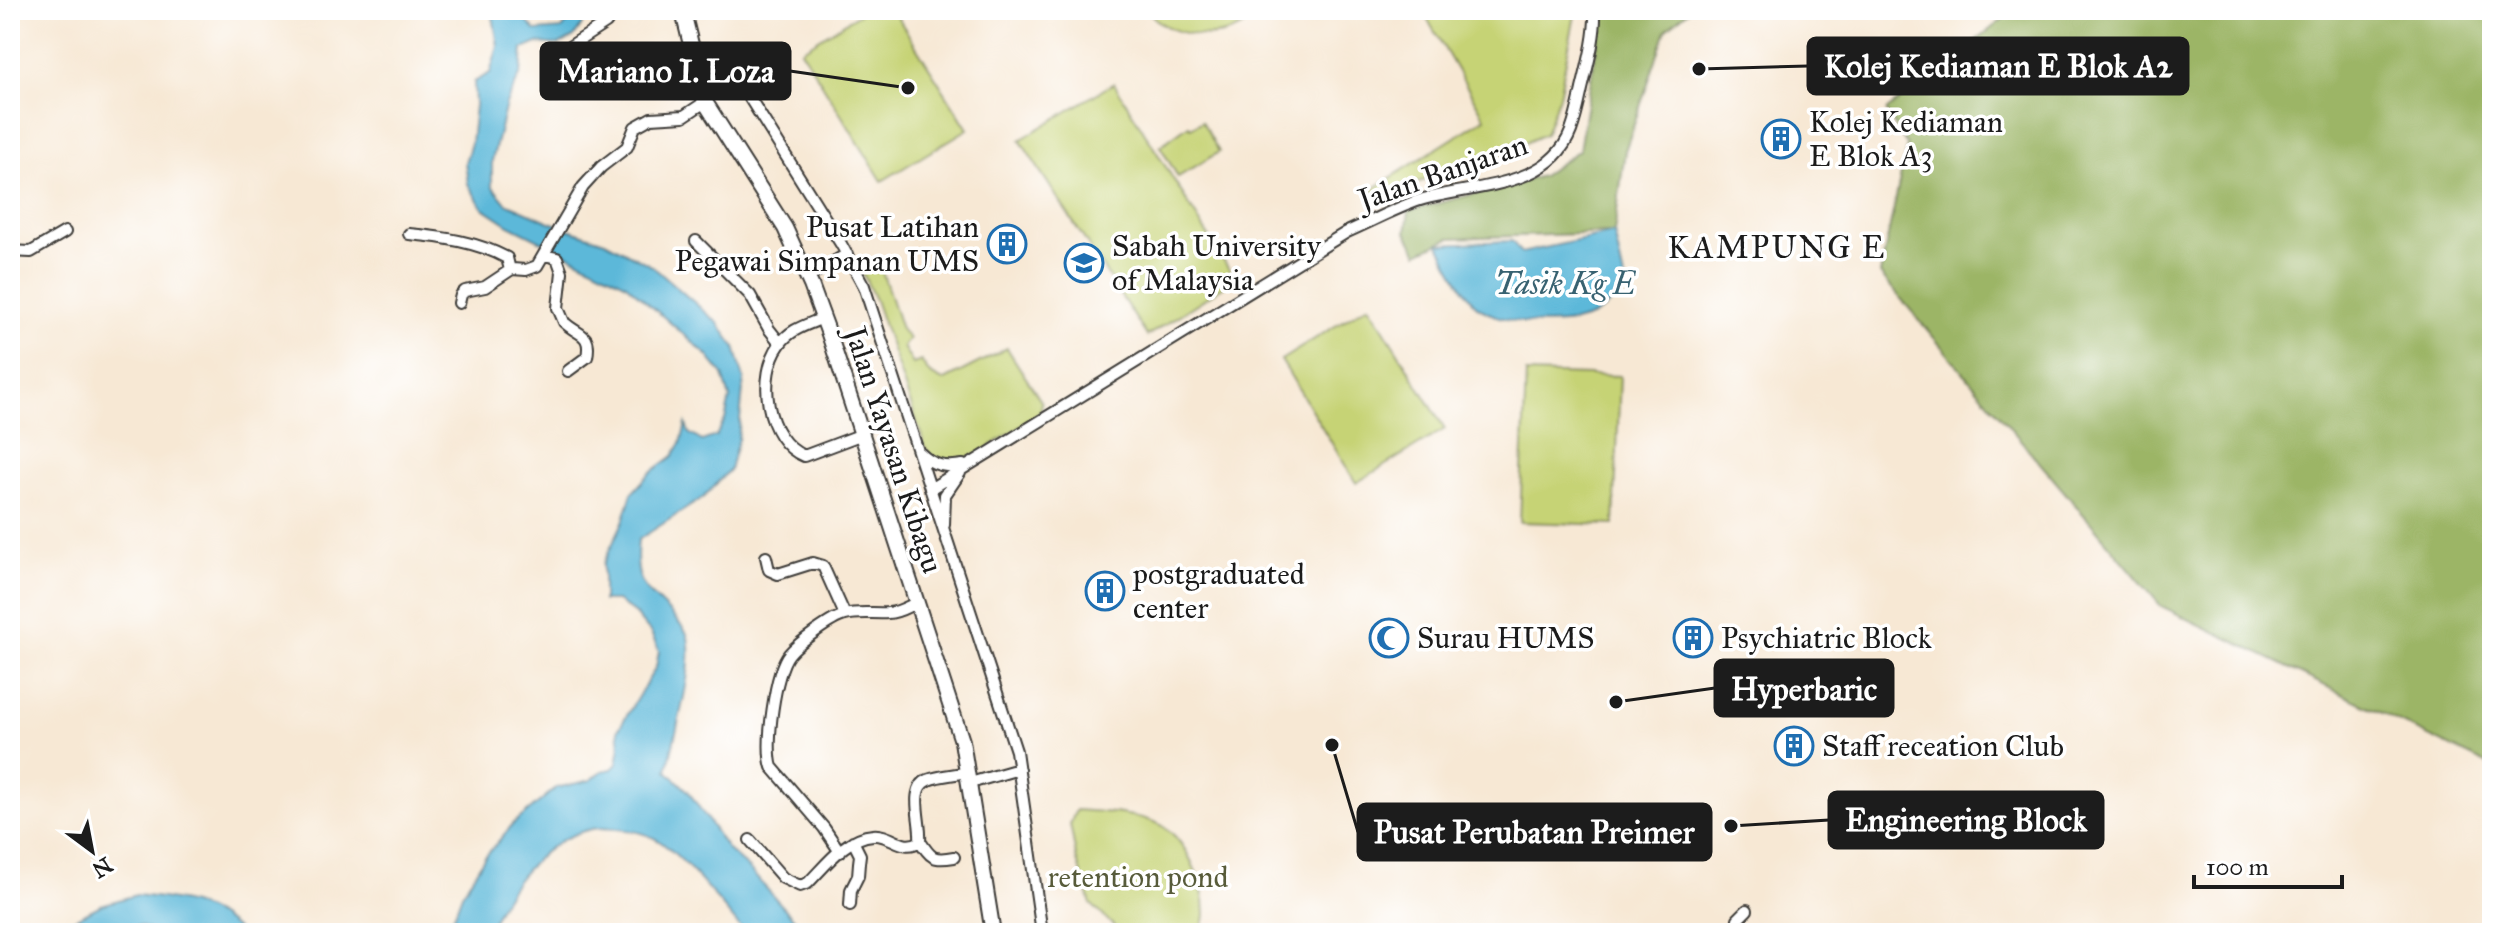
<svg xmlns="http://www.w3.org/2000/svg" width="2502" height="943" viewBox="0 0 2502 943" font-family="'IM FELL Great Primer',serif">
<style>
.green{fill:#c6d374;stroke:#717848;stroke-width:2}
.forest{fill:#9cb566;stroke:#5c6841;stroke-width:2}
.water{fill:#5bb8d9;stroke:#3c6a7a;stroke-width:2}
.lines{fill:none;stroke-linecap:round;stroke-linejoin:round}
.street-casing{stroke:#3d3b38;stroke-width:14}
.secondary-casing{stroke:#3d3b38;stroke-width:18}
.street{stroke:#fff;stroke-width:10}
.secondary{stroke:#fff;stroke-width:14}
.labels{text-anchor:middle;stroke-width:7;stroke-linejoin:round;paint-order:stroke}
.poi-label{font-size:30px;fill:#1c1c1c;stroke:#fff;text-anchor:start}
.street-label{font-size:30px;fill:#1c1c1c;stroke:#fff}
.park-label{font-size:30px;fill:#585c3b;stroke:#fff}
.neighbourhood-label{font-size:32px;letter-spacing:2px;fill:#1c1c1c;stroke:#fff}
.water-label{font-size:32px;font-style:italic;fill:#386271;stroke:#fff}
.leader{fill:none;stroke:#1c1c1c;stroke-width:3}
.callout-dot{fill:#1c1c1c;stroke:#fff;stroke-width:3}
.callout{fill:#1c1c1c;stroke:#1c1c1c;stroke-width:3}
.callout-label{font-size:32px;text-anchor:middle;font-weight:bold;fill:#fff}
</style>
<rect width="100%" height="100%" fill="#fff"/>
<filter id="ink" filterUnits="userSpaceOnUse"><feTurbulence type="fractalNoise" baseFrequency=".0125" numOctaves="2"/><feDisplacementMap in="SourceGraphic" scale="16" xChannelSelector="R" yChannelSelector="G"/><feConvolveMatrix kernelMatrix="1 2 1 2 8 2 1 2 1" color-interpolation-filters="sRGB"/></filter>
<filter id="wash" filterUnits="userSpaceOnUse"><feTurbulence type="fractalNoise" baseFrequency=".006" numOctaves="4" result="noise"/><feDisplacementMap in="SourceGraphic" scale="32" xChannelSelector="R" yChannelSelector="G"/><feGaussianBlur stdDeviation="1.8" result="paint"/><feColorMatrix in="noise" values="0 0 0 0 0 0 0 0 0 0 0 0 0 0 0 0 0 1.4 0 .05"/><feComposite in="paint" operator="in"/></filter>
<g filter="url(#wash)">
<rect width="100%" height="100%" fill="#f7e8d4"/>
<path class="green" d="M865,10H893L968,129L882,181L801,50Z
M1148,10H1180L1202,15L1222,13L1230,10H1267C1258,17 1246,26 1235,30C1209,41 1164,35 1148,10Z
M1422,10H1576L1559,96L1545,134L1466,169L1371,195L1373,189L1485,118Z
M1114,83L1235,279L1147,336L1020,140Z
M1202,121L1219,152L1178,177L1160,146L1189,125L1191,128Z
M880,265L901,329L909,339L903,347L913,364L921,361L930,374L943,381L1007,348L1042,403L1040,413C1021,425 972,462 952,464C939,465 933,458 926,449L875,300L860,267Z
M1369,305L1445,429L1356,483L1281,360Z
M1526,373L1620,376L1614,525L1520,522Z
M1076,810C1102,812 1133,813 1157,823C1186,836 1205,885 1205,914C1205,920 1202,927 1201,933H1121L1091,904L1077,861L1070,824Z"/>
<path class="forest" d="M1603,10H1689L1666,30L1625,151L1614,233L1449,238L1418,253L1406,232L1409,211L1542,176L1579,150Z
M2004,10H2492V767L2161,606L1880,274L1907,145L1886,111L2007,16Z"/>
<path class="water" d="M492,10H516L536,31L562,29L573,16L589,14L574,37L559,45L537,43L523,49L521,73L506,104L492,161V186L506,203L562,227L605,241L652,266L718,323L735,347L744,379L738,440L730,469L704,497L638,540C633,593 648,586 678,622C682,627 687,631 688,637C695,669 674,736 667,771L688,791L728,850L746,866L807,933H745C719,903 694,868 662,843C650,834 631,830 616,829C609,829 599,827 592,829C543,839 504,889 488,933H451L453,918L462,894L484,858L513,824L556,788L591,780L602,771L612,769L617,764L620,746L618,730L656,667L659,651L651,633L635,614L617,601H603V564L623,522L632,493L650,473L673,456L681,443L686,424L689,433L702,441L716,436L725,420L730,398L723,375L707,355L625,283L509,225L482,207L468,184L465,162L471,143L475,105L474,82L490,73L498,46Z
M1614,233L1625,283C1616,297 1607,310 1591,317C1563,329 1494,326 1473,302C1464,291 1444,256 1439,244L1512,241L1521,253Z
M136,895C178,899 209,903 241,933H158L140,926L108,933H47L101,905Z"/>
</g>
<g filter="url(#ink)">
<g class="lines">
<g class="street-casing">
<path id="street" d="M569,47L606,23L615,10
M746,92L841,244L864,286L1016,751L1042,933
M409,234C442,237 478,242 507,258L510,270
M696,241L750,295L769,329L780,343
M10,251L31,252L65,232
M544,255L557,258L562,272L558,308L564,322C578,336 592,332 587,357L568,371
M808,277L847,254
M459,303L461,295L465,291L485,287L512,269L526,270L537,266L583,187L601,167L627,147L635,127L651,118L684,116L705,102
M823,318C807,325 790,329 780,344C757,375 765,440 804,456L860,435
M920,453C933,466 946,468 963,465
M930,489L1347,232C1370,222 1398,207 1420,200C1471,185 1549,189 1571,131C1576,118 1579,103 1582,89C1588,64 1596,36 1595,10
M944,525L945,495L960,473
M766,557L769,570L778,574L813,563L823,566L845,615
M970,783L1019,769
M750,840L783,878L800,886L808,883C826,865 846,837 873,835C891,833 903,853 920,841C922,822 908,788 928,780C940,775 955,775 967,772
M920,841C931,858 933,861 954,857
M840,852L824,828L772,767C765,746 775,671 789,654C798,643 832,618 845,615C858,611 874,614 888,613C898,613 907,607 916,603
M850,905L851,890L858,876L859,863L860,855L853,841
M1736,933L1738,919L1747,910"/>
</g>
<g class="secondary-casing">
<path id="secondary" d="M678,10L684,16L705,102L785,228L811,285L829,334L962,741L993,933"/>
</g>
<use href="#street" class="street"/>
<use href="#secondary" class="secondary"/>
</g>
</g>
<defs>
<g id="building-ring" transform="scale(2)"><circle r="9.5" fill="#fff" stroke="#1f6fb2" stroke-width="1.5"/><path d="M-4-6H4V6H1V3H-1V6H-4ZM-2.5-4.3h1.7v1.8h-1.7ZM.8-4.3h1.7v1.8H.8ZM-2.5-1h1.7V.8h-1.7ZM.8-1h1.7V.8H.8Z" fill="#1f6fb2"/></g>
<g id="university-ring" transform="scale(2)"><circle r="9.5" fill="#fff" stroke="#1f6fb2" stroke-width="1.5"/><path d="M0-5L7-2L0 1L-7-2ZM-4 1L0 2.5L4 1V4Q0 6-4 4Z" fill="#1f6fb2"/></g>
<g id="mosque-ring" transform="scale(2)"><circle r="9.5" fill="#fff" stroke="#1f6fb2" stroke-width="1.5"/><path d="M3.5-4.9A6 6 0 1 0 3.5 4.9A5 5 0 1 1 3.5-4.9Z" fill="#1f6fb2"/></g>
</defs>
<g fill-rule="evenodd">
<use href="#building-ring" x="1781" y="139"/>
<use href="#building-ring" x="1007" y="244"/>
<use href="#university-ring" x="1084" y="263"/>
<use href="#building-ring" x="1105" y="591"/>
<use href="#mosque-ring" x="1389" y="638"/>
<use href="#building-ring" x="1693" y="638"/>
<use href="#building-ring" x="1794" y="746"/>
</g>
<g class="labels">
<g class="poi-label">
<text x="1809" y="132">Kolej Kediaman<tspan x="1809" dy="34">E Blok A3</tspan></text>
<text x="979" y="237" text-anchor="end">Pusat Latihan<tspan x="979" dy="34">Pegawai Simpanan UMS</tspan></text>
<text x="1112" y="256">Sabah University<tspan x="1112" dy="34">of Malaysia</tspan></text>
<text x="1133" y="584">postgraduated<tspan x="1133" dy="34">center</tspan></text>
<text x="1417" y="648">Surau HUMS</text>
<text x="1721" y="648">Psychiatric Block</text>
<text x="1822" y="756">Staff receation Club</text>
</g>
<g class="street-label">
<text transform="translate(1443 172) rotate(-19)" y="10">Jalan Banjaran</text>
<text transform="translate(894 450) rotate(72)" y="10">Jalan Yayasan Kibagu</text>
</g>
<g class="park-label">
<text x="1138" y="887">retention pond</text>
</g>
<g class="neighbourhood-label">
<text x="1777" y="258">KAMPUNG E</text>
</g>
<g class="water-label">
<text x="1565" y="294">Tasik Kg E</text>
</g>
</g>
<path class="leader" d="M1699 69L1808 66M908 88L790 71M1616 702L1715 688M1731 826L1829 820M1332 745L1358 832"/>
<g class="callout-dot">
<circle cx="1699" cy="69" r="8"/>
<circle cx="908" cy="88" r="8"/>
<circle cx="1616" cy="702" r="8"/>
<circle cx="1731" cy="826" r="8"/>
<circle cx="1332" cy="745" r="8"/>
</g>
<g class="callout">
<rect x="1808" y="38" width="380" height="56" rx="8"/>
<rect x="541" y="43" width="249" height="56" rx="8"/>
<rect x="1715" y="660" width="178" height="56" rx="8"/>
<rect x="1829" y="792" width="274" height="56" rx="8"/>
<rect x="1358" y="804" width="353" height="56" rx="8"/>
</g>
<g class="callout-label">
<text x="1998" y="77">Kolej Kediaman E Blok A2</text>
<text x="666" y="82">Mariano I. Loza</text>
<text x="1804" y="700">Hyperbaric</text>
<text x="1966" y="831">Engineering Block</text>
<text x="1534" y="843">Pusat Perubatan Preimer</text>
</g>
<rect width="2502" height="943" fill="none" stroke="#fff" stroke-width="40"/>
<g transform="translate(92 851) rotate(148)" stroke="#ffffff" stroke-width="6" paint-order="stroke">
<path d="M0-6L14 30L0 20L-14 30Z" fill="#1c1c1c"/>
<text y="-12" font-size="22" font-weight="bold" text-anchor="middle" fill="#1c1c1c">N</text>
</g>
<path d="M2194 875v12h148v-12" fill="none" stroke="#1c1c1c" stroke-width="4"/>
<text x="2206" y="875" font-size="24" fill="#1c1c1c" stroke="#ffffff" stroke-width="6" paint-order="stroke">100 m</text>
</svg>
